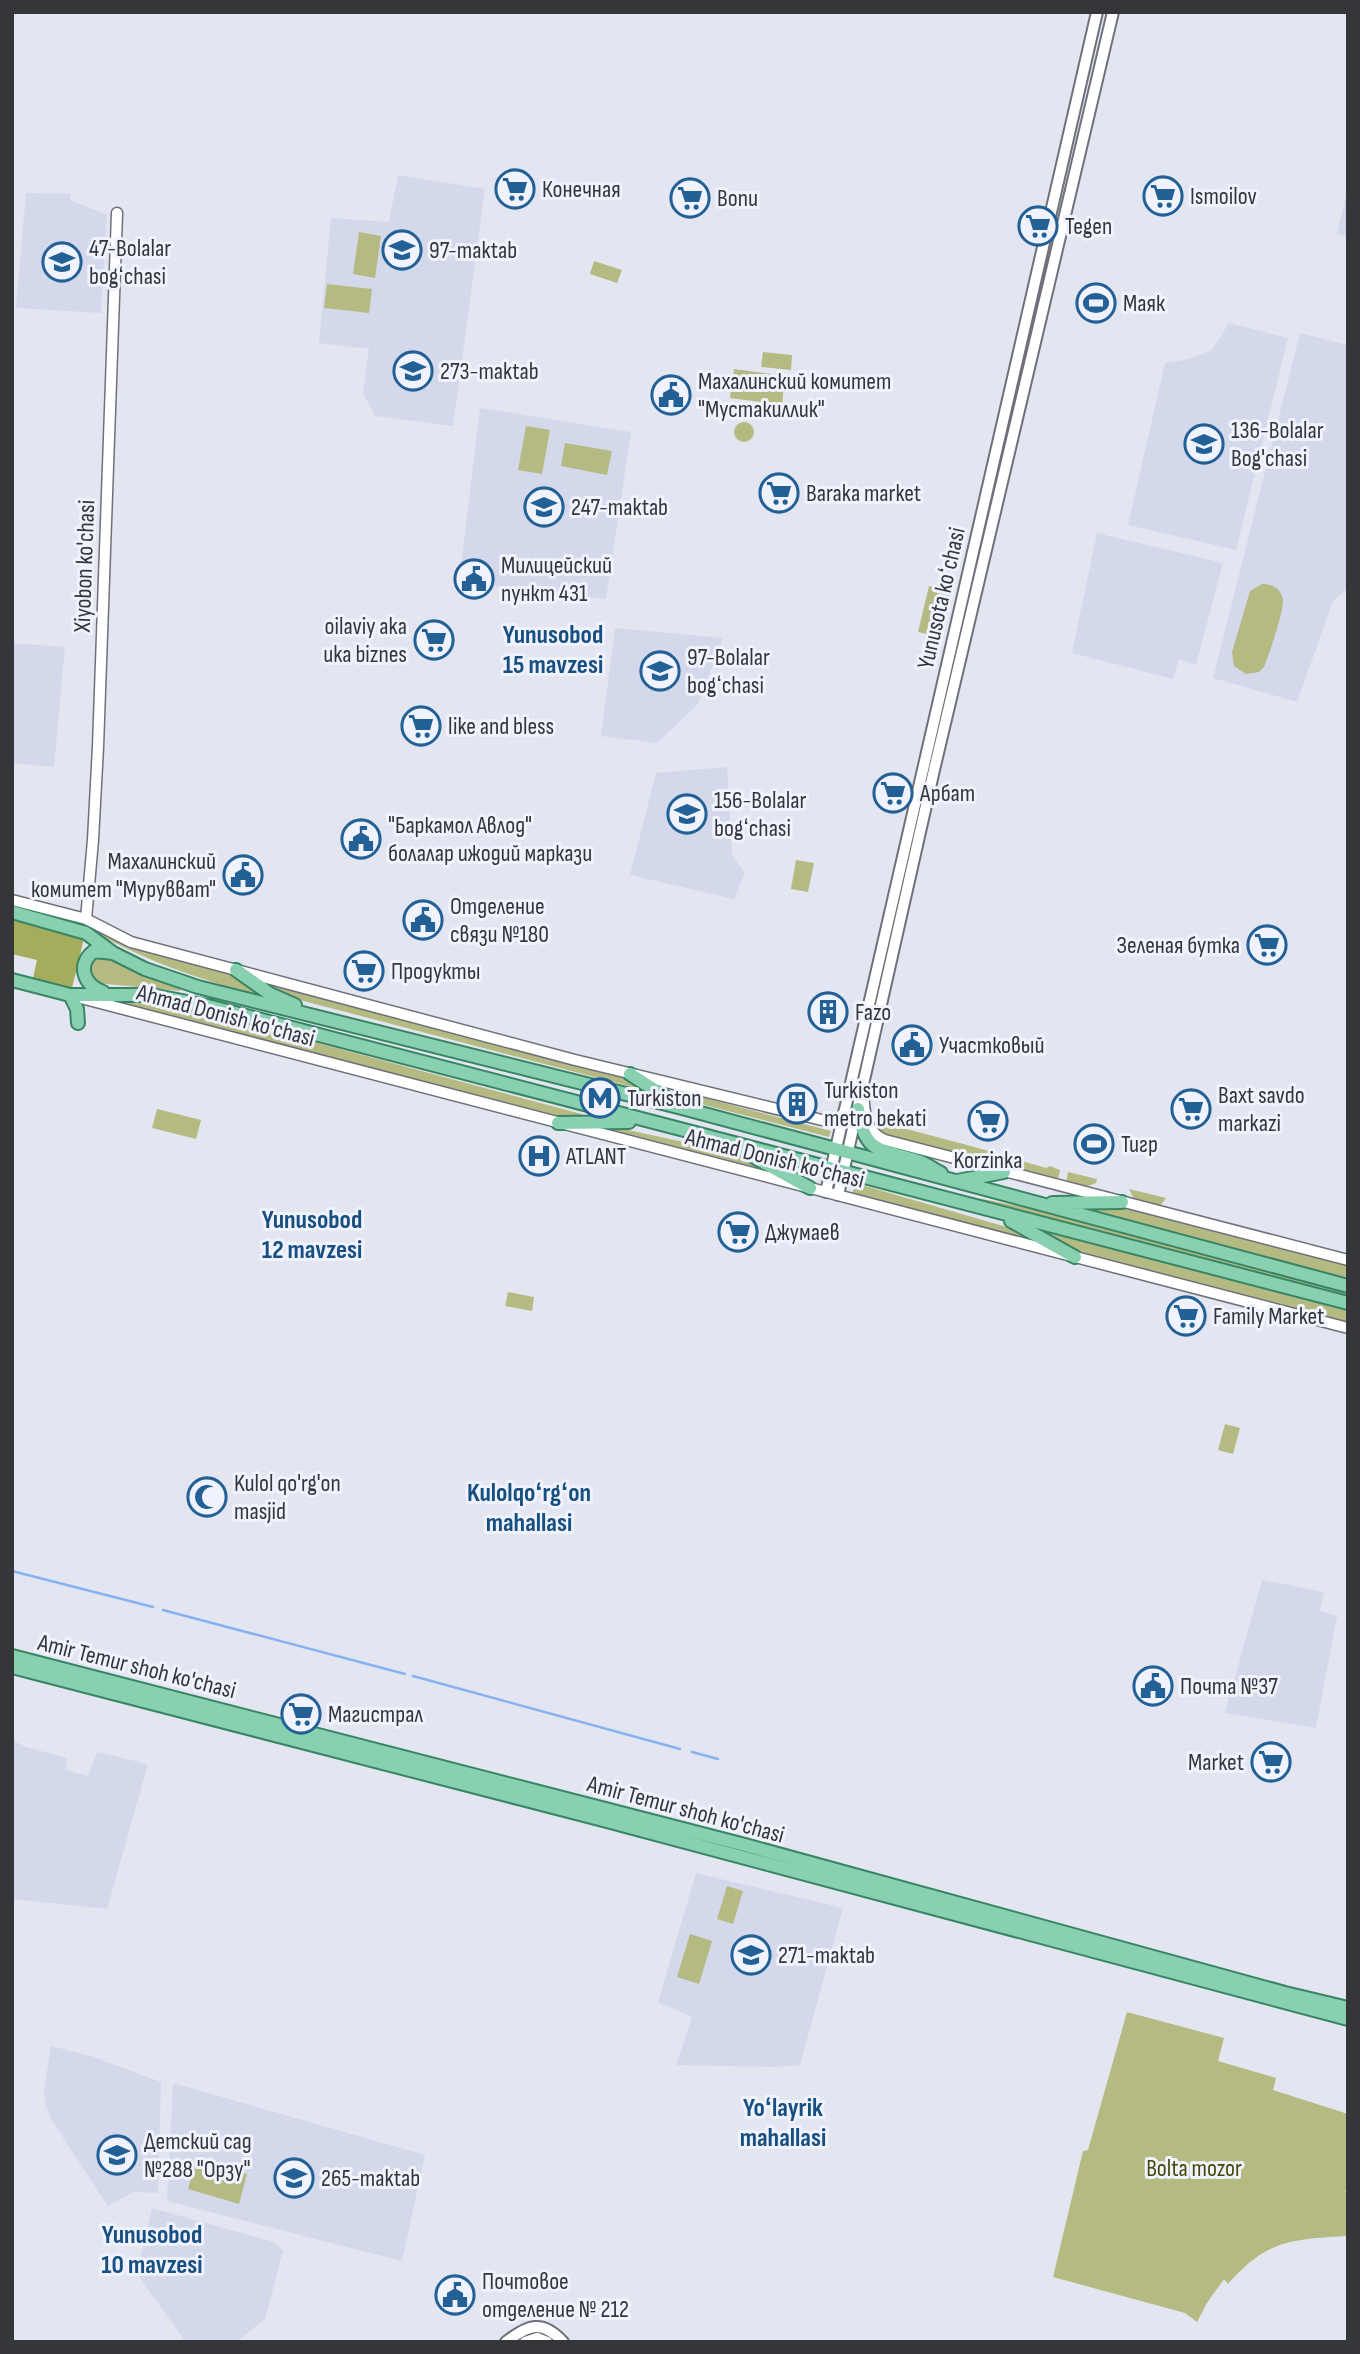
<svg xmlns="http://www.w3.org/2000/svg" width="1360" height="2354" viewBox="0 0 1360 2354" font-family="'Sofia Sans Condensed',sans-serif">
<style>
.built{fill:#d3d9ea}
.green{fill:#b5ba82}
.forest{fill:#a5ac5b}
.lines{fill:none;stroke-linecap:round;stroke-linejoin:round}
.stream{stroke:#87b2f2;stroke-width:2.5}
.tertiary-casing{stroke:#6e717a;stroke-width:13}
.secondary-casing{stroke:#6e717a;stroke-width:14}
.primary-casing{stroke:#388565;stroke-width:16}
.tertiary{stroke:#fff;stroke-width:10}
.secondary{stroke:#fff;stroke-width:10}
.primary{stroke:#88d0b0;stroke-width:12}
.labels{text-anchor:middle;stroke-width:6;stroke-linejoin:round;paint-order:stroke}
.poi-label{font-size:24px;fill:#35363a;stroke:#f0f3fe;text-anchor:start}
.street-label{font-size:24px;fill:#35363a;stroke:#f0f3fe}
.park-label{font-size:24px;fill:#454808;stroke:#f0f3fe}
.neighbourhood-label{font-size:26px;font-weight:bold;fill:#164f80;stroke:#f0f3fe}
</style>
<rect width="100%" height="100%" fill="#e3e6f0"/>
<path class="built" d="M398,175L485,189L453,426L375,416L363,393L369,349L319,343L331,218L389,222Z
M1348,187V236L1337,234Z
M26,193L71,194L70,200L107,215L101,313L16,308Z
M1229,323L1288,338L1236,550L1128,525L1165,363L1190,359L1212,350Z
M1300,333L1348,345V588L1333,601L1297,702L1213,678Z
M480,408L631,432L606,599L459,582Z
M1097,533L1223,563L1196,665L1179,659L1173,679L1072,653Z
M615,628L723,638L698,704L657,743L601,736Z
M12,643L65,647L54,767L12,763Z
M727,767L732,855L745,873L734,899L630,875L656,773Z
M1262,1580L1324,1592L1320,1611L1337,1616L1316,1728L1225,1713Z
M12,1740L26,1747L67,1758L66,1770L88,1776L97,1752L148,1764L107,1909L12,1899Z
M696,1873L843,1908L800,2065L775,2067L676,2065L692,2017L658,2002Z
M51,2046L91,2056L161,2082L158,2193L133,2192L108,2206L51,2119L45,2103L44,2090Z
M173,2083L425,2155L402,2261L167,2201Z
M152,2208L274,2242L283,2251L265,2319L236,2342H186L137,2274Z"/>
<path class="green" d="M359,232L381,236L375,278L353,274Z
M594,261L622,270L617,283L590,274Z
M327,284L372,289L369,313L324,308Z
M763,352L792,355L791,370L761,367Z
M734,369L785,376L782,405L730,398Z
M734 432a10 10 0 1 1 20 0a10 10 0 1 1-20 0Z
M526,426L550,430L542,474L518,470Z
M565,443L612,451L607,475L561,466Z
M1262,584C1272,584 1281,588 1283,600C1284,611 1269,655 1264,667L1259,672L1246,674L1234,666L1232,652L1250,591Z
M929,586L951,591L940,637L918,632Z
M796,860L814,863L808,892L791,889Z
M93,929L129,946L232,974L267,995L264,997C199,979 151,963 92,931Z
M100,953L138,972L180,988V991L96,983L90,976L92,960Z
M259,981L626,1078L648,1091L273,993Z
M112,999L177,1005L600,1119H558L108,1002Z
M671,1089L831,1131L829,1137L685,1100Z
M157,1109L201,1120L196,1139L152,1128Z
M872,1120L971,1146L1046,1168L1050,1166L1060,1170L1058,1179L883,1135L873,1125Z
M584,1126L614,1127L721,1150L760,1163L782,1176Z
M859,1170L950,1193L1035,1209L1348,1292V1296L1098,1231L920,1187Z
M1068,1172L1097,1179L1096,1183L1085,1187L1066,1182Z
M855,1183L1010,1228L1042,1245L852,1195Z
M1129,1189L1166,1198L1160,1206L1134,1199Z
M1111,1207L1131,1209L1348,1264V1278L1078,1208Z
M1044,1232L1348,1308V1324L1085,1255Z
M508,1292L534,1297L532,1311L505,1306Z
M1225,1424L1240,1428L1233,1454L1218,1450Z
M727,1886L743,1891L733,1924L717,1919Z
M690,1934L712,1941L699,1984L677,1977Z
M1127,2012L1224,2038L1218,2061L1276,2078L1273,2090L1348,2114V2189L1345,2191L1348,2199V2236C1292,2239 1266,2240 1228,2284L1224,2279L1207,2303L1197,2322L1185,2313L1053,2277L1083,2151L1088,2150Z
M196,2159L247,2174L239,2204L188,2189Z"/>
<path class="forest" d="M12,915L84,938L72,988L33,978L37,960L12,954Z"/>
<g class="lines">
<path class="stream" d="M12,1571L153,1607
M163,1610L405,1674
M413,1676L680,1749
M692,1752L718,1759"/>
<g class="tertiary-casing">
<path id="tertiary" d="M12,900L86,919L131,942L575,1060L826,1121L839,1119L845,1111
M86,919L93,840L98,747L117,213
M81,998L1348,1328
M863,1093C865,1113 864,1131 885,1140L1348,1260"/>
</g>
<g class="secondary-casing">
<path id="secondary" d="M826,1192L1097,12
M838,1195L934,770L1113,12
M506,2342C528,2325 542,2319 563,2342
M525,2342L537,2338L547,2342"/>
</g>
<g class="primary-casing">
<path id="primary" d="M12,912L86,933L113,953L145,969L198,987L682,1108L1348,1286
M236,970L270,994L295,1005
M12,980L70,995H151L208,1006L1348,1303
M103,992C84,985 76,965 94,951L113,953
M70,995L77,1009L78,1023
M630,1074L673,1102
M858,1109C865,1158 884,1148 921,1162C928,1165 935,1170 941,1173
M558,1123L629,1122
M745,1152L810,1188
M957,1181L1004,1172
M1052,1203L1122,1202
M1011,1221L1075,1257
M12,1656L745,1845L1285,1993L1348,2008
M12,1667L603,1820L1348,2019"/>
</g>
<use href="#tertiary" class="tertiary"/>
<use href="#secondary" class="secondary"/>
<use href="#primary" class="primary"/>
</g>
<defs>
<g id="supermarket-ring" transform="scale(2.0125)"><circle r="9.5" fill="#f0f3fe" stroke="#226096" stroke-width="1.5"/><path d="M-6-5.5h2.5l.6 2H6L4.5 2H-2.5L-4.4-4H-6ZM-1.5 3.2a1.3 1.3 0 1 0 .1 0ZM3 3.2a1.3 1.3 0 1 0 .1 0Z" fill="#226096"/></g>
<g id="school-ring" transform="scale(2.0125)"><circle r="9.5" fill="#f0f3fe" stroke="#226096" stroke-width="1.5"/><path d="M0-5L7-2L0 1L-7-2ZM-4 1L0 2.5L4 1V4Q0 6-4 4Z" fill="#226096"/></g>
<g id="stadium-ring" transform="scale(2.0125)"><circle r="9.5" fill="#f0f3fe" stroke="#226096" stroke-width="1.5"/><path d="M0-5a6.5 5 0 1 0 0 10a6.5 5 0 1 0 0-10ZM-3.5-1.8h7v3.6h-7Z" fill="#226096"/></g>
<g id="civic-ring" transform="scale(2.0125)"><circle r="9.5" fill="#f0f3fe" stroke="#226096" stroke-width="1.5"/><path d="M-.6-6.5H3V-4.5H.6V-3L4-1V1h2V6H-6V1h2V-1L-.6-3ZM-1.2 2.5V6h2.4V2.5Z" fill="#226096"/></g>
<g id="building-ring" transform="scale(2.0125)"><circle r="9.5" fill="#f0f3fe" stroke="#226096" stroke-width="1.5"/><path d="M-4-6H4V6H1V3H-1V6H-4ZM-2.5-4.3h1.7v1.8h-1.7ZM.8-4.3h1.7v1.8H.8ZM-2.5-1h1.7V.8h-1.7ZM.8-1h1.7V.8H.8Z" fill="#226096"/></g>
<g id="metro-ring" transform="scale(2.0125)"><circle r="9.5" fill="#f0f3fe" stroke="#226096" stroke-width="1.5"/><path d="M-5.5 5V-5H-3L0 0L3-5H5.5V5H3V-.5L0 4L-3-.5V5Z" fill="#226096"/></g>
<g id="hospital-ring" transform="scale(2.0125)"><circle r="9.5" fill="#f0f3fe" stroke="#226096" stroke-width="1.5"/><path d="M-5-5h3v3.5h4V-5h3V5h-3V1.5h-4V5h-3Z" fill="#226096"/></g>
<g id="mosque-ring" transform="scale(2.0125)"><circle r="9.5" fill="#f0f3fe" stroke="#226096" stroke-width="1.5"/><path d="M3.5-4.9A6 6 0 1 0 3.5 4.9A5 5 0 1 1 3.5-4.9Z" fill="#226096"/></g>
</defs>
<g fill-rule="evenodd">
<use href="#supermarket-ring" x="515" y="189"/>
<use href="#supermarket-ring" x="1163" y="196"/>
<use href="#supermarket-ring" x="690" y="198"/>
<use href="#supermarket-ring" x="1038" y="226"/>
<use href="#school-ring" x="402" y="250"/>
<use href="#school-ring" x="62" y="262"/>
<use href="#stadium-ring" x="1096" y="303"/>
<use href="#school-ring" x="413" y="371"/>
<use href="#civic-ring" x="671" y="395"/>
<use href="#school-ring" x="1204" y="444"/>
<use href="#supermarket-ring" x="779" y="493"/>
<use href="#school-ring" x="544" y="507"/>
<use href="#civic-ring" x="474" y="579"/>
<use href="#supermarket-ring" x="434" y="640"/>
<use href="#school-ring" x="660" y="671"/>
<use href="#supermarket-ring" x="421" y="726"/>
<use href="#supermarket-ring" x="893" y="793"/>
<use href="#school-ring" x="687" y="814"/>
<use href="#civic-ring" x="361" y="839"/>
<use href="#civic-ring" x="243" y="875"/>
<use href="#civic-ring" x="423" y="920"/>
<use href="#supermarket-ring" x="1267" y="945"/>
<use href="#supermarket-ring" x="364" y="971"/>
<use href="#building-ring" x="828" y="1012"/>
<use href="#civic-ring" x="912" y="1045"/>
<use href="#metro-ring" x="600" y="1098"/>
<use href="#building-ring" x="797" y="1104"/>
<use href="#supermarket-ring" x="1191" y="1109"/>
<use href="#supermarket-ring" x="988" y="1121"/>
<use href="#stadium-ring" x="1094" y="1144"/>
<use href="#hospital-ring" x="539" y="1156"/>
<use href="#supermarket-ring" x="738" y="1232"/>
<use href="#supermarket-ring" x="1186" y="1316"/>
<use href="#mosque-ring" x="207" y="1497"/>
<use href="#civic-ring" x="1153" y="1686"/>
<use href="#supermarket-ring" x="301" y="1714"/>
<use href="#supermarket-ring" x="1271" y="1762"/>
<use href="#school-ring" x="751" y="1955"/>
<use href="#school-ring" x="117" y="2155"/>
<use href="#school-ring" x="294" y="2178"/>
<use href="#civic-ring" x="455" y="2295"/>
</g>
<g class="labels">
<g class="poi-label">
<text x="542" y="197">Конечная</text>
<text x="1190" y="204">Ismoilov</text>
<text x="717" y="206">Bonu</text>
<text x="1065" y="234">Tegen</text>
<text x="89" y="256">47-Bolalar<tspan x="89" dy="28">bogʻchasi</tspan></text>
<text x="429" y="258">97-maktab</text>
<text x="1123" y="311">Маяк</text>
<text x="440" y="379">273-maktab</text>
<text x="698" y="389">Махалинский комитет<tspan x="698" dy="28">"Мустакиллик"</tspan></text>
<text x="1231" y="438">136-Bolalar<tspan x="1231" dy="28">Bog'chasi</tspan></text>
<text x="806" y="501">Baraka market</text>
<text x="571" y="515">247-maktab</text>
<text x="501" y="573">Милицейский<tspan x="501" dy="28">пункт 431</tspan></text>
<text x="407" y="634" text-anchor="end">oilaviy aka<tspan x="407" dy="28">uka biznes</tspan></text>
<text x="687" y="665">97-Bolalar<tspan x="687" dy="28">bogʻchasi</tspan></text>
<text x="448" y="734">like and bless</text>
<text x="920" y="801">Арбат</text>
<text x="714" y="808">156-Bolalar<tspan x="714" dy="28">bogʻchasi</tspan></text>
<text x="388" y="833">"Баркамол Авлод"<tspan x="388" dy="28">болалар ижодий маркази</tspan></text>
<text x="216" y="869" text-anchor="end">Махалинский<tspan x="216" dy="28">комитет "Мурувват"</tspan></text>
<text x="450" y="914">Отделение<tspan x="450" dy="28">связи №180</tspan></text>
<text x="1240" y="953" text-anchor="end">Зеленая бутка</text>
<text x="391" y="979">Продукты</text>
<text x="855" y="1020">Fazo</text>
<text x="939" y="1053">Участковый</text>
<text x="824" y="1098">Turkiston<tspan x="824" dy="28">metro bekati</tspan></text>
<text x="1218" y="1103">Baxt savdo<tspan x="1218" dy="28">markazi</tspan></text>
<text x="627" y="1106">Turkiston</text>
<text x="1121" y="1152">Тигр</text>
<text x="566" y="1164">ATLANT</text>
<text x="988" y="1168" text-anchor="middle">Korzinka</text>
<text x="765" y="1240">Джумаев</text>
<text x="1213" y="1324">Family Market</text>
<text x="234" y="1491">Kulol qo'rg'on<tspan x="234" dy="28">masjid</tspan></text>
<text x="1180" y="1694">Почта №37</text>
<text x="328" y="1722">Магистрал</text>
<text x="1244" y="1770" text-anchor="end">Market</text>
<text x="778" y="1963">271-maktab</text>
<text x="144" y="2149">Детский сад<tspan x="144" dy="28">№288 "Орзу"</tspan></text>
<text x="321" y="2186">265-maktab</text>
<text x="482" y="2289">Почтовое<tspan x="482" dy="28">отделение № 212</tspan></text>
</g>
<g class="street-label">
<text transform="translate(84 566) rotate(-88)" y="8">Xiyobon ko'chasi</text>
<text transform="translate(941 598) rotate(-77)" y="8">Yunusota koʻchasi</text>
<text transform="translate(226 1015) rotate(15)" y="8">Ahmad Donish ko'chasi</text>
<text transform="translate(775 1158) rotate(14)" y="8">Ahmad Donish ko'chasi</text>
<text transform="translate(137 1666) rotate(14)" y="8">Amir Temur shoh ko'chasi</text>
<text transform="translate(686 1809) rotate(15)" y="8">Amir Temur shoh ko'chasi</text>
</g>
<g class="park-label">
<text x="1194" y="2176">Bolta mozor</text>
</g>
<g class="neighbourhood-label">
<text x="553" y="643">Yunusobod<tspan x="553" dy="30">15 mavzesi</tspan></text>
<text x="312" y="1228">Yunusobod<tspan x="312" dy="30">12 mavzesi</tspan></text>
<text x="529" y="1501">Kulolqoʻrgʻon<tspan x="529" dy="30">mahallasi</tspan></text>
<text x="783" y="2116">Yoʻlayrik<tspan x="783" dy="30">mahallasi</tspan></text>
<text x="152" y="2243">Yunusobod<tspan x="152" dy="30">10 mavzesi</tspan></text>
</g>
</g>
<rect width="1360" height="2354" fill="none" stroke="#35363a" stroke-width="28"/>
</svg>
